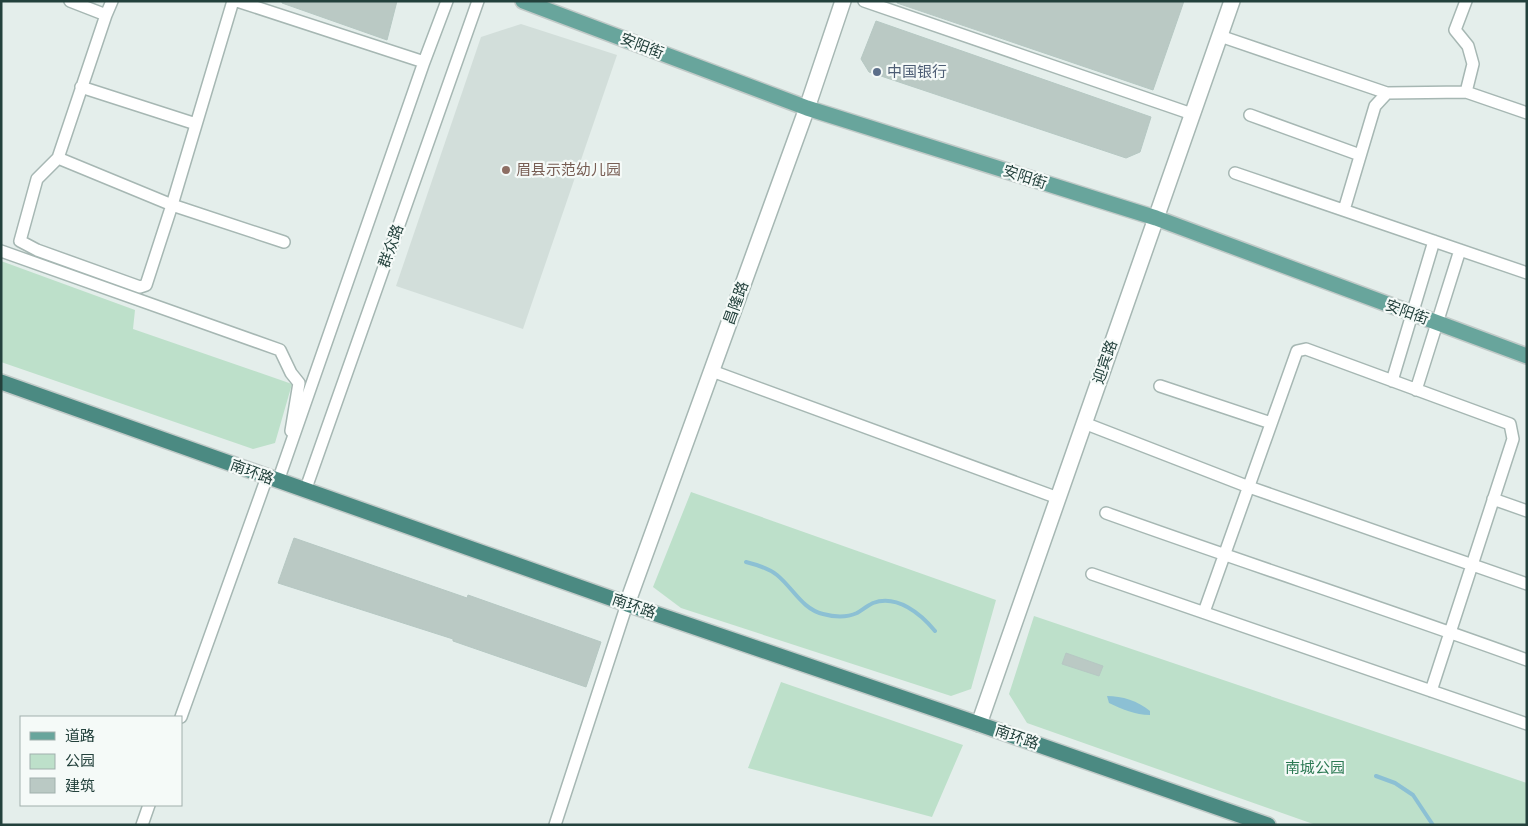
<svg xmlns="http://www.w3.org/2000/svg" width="1528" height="826" viewBox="0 0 1528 826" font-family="'Golos Text','Noto Sans SC',sans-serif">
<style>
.built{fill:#d2deda}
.green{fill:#bde0ca}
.water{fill:#8cc0d4}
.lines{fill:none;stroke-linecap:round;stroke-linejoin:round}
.stream{stroke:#8cc0d4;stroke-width:4}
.building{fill:#bac9c4;stroke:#b6c8c3}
.minor-casing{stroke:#a6b7b3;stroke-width:14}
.tertiary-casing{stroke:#a6b7b3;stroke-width:18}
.primary-casing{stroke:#c1cac8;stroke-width:18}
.trunk-casing{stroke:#c1cac8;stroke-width:18}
.minor{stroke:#fff;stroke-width:11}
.tertiary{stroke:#fff;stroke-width:15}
.primary{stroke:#68a59c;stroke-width:15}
.trunk{stroke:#4b8a82;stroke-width:15}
.service-dot{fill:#5c6f8a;stroke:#f5faf8;stroke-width:2}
.education-dot{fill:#8d6e63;stroke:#f5faf8;stroke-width:2}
.labels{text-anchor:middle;stroke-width:4.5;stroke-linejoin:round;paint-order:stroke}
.street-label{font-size:15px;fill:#23413c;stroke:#f5faf8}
.service-label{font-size:15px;fill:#4e5e75;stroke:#f5faf8;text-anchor:start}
.education-label{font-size:15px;fill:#785e54;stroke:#f5faf8;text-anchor:start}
.park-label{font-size:15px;fill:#2c7953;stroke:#f5faf8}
</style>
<rect width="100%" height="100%" fill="#e4eeeb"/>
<path class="built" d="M521,24L617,55L523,329L396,286L481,37Z"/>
<path class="green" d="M1,261L135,310L133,329L292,384L275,443L253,449L1,362Z
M691,492L996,600L971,689L951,696L681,608L653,587Z
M1034,616L1527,783V825H1316L1027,723L1009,694Z
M781,682L963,745L932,817L748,768Z"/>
<path class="water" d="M1107,696C1122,696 1138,701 1150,711V715C1135,715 1122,709 1109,703Z"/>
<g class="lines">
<path class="stream" d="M746,562C758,565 768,568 777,575C793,588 802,609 823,614C834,617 846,618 857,613C862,610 867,606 873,603C897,594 921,614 935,631
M1376,776L1395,783L1413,795L1433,825"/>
</g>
<path class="building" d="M282,1H397L387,40L282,3Z
M897,1H1184L1153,90L897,3Z
M876,21L1151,117L1140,152L1126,158L869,72L861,59Z
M294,538L467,598L468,595L601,642L586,687L453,641V639L278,583Z
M1066,653L1103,666L1099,676L1062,664Z"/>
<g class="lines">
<g class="minor-casing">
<path id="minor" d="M70,1L106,15
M112,1L106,15L58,158L37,179L20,241L37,250L140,287L146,285L172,205L233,1
M237,1L424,62
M864,1L1192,114
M1466,1L1455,30L1468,46L1473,64L1466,92
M1220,36L1387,93
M81,87L196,124
M1250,115L1360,155
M58,158L172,205L284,242
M1235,173L1527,273
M1344,210L1375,106L1387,93L1466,92L1527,113
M1,251L280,350L291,373L299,383L291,431
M712,371L1058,498
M1392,381L1434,241
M1160,386L1271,423
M1416,390L1460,250
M1084,423L1249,487L1527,584
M278,481L424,62L447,1
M305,491L478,1
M1493,499L1527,511
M1106,513C1245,563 1387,609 1527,660
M1092,574L1527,724
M1204,612L1297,351L1306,349L1510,424L1513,439L1431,691
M181,717L267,477
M142,825L149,805
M555,825L627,604"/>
</g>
<g class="tertiary-casing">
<path id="tertiary" d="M627,604L807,108L843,1
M979,724L1232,1"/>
</g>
<g class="primary-casing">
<path id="primary" d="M523,1L807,108L1156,218L1527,356"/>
</g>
<g class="trunk-casing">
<path id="trunk" d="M1,382L627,604L979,724L1268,825"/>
</g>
<use href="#minor" class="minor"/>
<use href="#tertiary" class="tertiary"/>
<use href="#primary" class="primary"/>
<use href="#trunk" class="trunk"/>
</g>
<circle class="service-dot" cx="877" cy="72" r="5"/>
<circle class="education-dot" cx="506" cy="170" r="5"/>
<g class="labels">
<g class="street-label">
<text transform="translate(642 46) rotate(21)" y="5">安阳街</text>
<text transform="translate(1025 177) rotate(18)" y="5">安阳街</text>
<text transform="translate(391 246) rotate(-70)" y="5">群众路</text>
<text transform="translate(736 303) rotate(-70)" y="5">昌隆路</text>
<text transform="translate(1407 312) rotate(20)" y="5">安阳街</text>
<text transform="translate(1105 362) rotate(-71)" y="5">迎宾路</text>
<text transform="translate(252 472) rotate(20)" y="5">南环路</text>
<text transform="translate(634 606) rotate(19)" y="5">南环路</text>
<text transform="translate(1017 737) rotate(19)" y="5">南环路</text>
</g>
<g class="service-label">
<text x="887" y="77">中国银行</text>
</g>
<g class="education-label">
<text x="516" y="175">眉县示范幼儿园</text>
</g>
<g class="park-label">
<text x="1315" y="773">南城公园</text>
</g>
</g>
<rect width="1528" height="826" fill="none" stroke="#23413c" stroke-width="5"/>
<rect x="20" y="716" width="162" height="90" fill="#f5faf8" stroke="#a1b0ad"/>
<rect x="30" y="732" width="25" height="8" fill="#68a59c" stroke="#a1b0ad"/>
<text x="65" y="741" font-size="15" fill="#23413c">道路</text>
<rect x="30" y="754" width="25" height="15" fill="#bde0ca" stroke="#a1b0ad"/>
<text x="65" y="766" font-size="15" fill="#23413c">公园</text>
<rect x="30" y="778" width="25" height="15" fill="#bac9c4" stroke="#a1b0ad"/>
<text x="65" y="791" font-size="15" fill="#23413c">建筑</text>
</svg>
